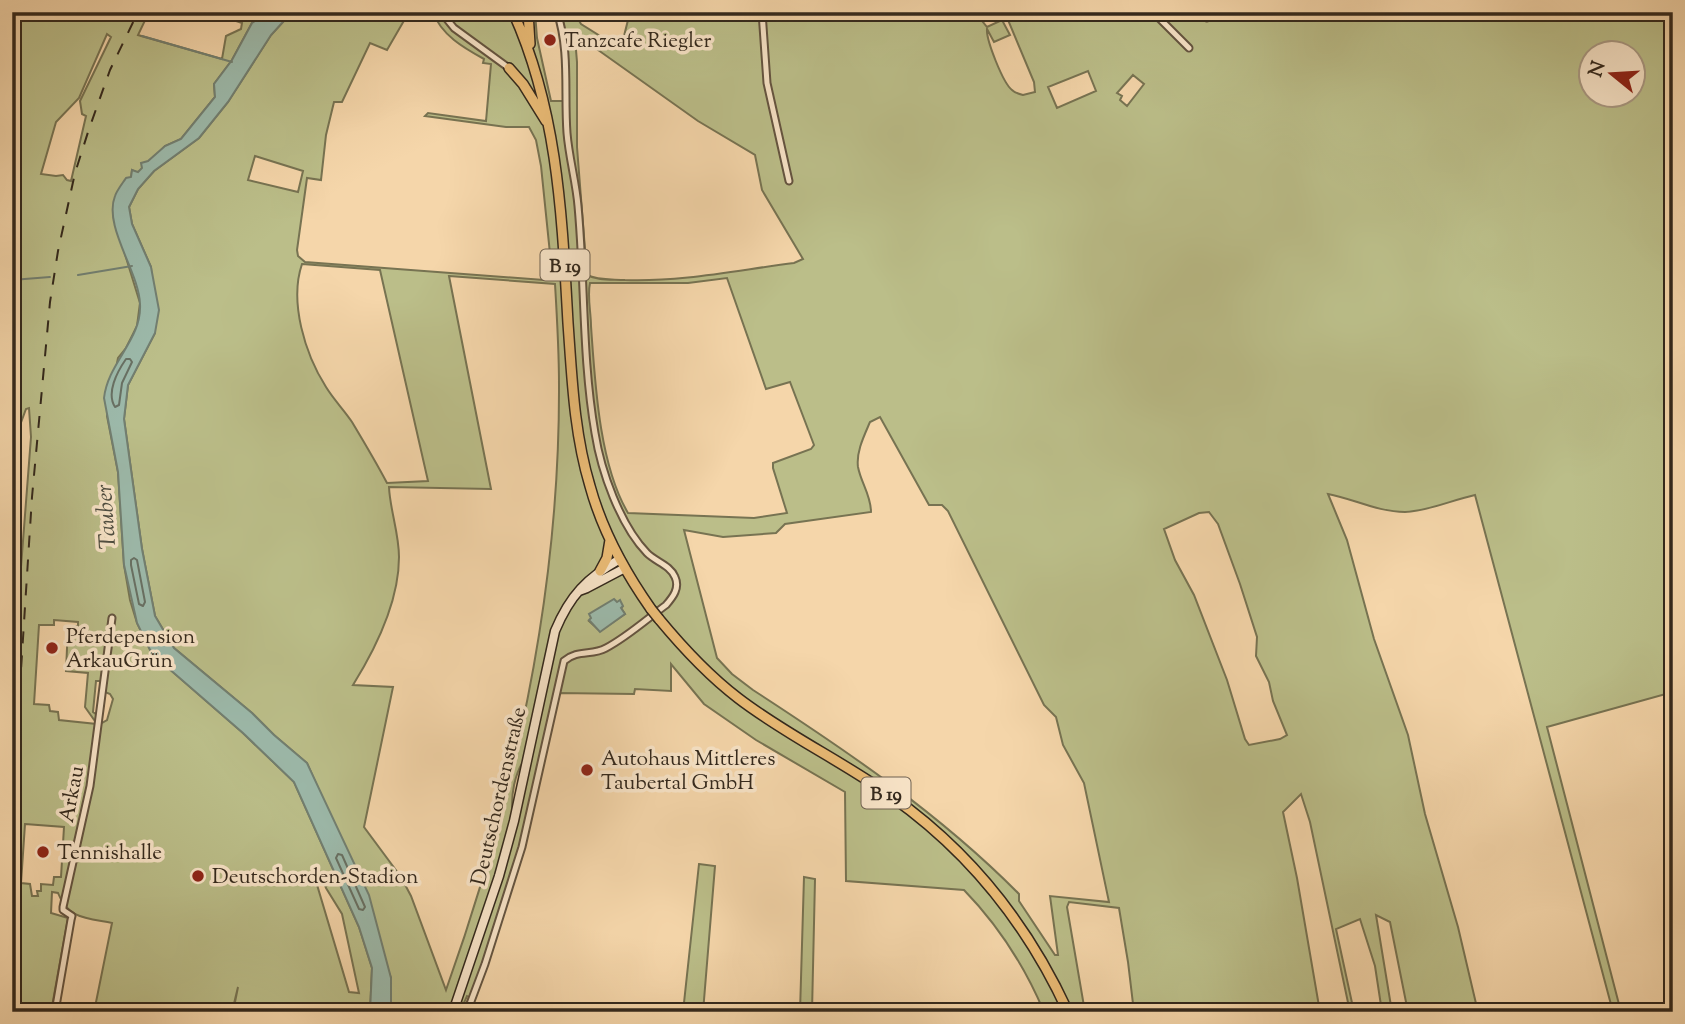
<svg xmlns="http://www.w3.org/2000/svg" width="1685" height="1024" viewBox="0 0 1685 1024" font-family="'Sorts Mill Goudy',serif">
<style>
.green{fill:#bbbe89;stroke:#777352;stroke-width:2;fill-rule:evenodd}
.water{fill:#9cb9aa;stroke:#727f71;stroke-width:2}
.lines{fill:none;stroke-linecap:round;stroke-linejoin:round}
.shore{stroke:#687063;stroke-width:2}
.stream{stroke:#727f71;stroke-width:2}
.street-casing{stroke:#645440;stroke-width:9}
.secondary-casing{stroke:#33281c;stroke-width:11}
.primary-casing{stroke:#33281c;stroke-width:12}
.street{stroke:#f8e4c8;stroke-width:5}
.secondary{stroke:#f8e4c8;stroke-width:8}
.primary{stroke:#eabb75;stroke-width:9}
.rail{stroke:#33281c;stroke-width:2;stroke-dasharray:12 12;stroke-linecap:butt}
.primary-bridge-casing{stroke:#33281c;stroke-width:12;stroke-linecap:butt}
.primary-bridge{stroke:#eabb75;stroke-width:9}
.poi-dot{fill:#8f2418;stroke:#f8e4c8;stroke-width:2.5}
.labels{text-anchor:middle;stroke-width:7;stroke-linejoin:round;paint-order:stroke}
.shield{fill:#f8e4c8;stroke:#6e6050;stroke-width:2}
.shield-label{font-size:19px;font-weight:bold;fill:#33281c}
.poi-label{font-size:21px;fill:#33281c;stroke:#f8e4c8;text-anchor:start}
.street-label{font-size:21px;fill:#33281c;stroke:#f8e4c8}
.water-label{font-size:23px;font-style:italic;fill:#4d4c40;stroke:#f8e4c8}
</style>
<rect width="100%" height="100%" fill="#f5d6aa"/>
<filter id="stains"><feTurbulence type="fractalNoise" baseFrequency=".00286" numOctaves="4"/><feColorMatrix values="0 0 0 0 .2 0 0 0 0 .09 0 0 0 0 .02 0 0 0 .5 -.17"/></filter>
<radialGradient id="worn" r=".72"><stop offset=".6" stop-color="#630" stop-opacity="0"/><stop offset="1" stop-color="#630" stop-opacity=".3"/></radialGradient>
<path class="green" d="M12,12H149L138,35L222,59L226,36L241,29L242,23L210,12H268L252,23L232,60L214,84L215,97L181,139L165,146L138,173L132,170L124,251L140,303L137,326L126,348L118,358L107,416L118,472L124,565L130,600L137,623L152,654L243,733L294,782L359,927L372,968L370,1012H233L238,987L232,1012H94L112,923C87,918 68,919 58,893L52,892L51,913L68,918L51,1012H12V569L21,567L31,437L29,408L26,409L12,447ZM107,34L111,37L80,101L82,114L86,116L71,181L67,180L63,175L56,176L41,174L56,122L79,98ZM54,620L78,622V626H68L66,671L88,673L85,707L97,724L59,720L58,712L50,711L49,705L34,704L39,625H54ZM96,681H104L105,692L110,694L113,699L107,720L100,724V717L93,712ZM25,824L64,827L61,877H54L53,885L41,884V891H37L38,896H32L30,884L21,883ZM319,870L326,888L342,914L359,993L349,992L315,878Z
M292,12H409L387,50L370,43L342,102H334L326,135L321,180L307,178L297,250L298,256L305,262L544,280L550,278L552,273L541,166L536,140L529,127H506L425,116L428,113L486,121L491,64L483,63L484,59C464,48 441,35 433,12H535L537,38L551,101H565V65L557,12H574L581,24L605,39L624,36L630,12H994L983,22L987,27L1002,20L1010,35L994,42L987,29C986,40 1003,83 1012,90C1015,93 1019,94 1023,95L1035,92L1034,82L1008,20L1014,13L1061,12L1063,18L1066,16V12H1081L1080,16L1091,19L1094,12H1673V692L1547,727L1621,1012H1613L1475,495C1452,500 1429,511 1405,512C1378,512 1354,499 1328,494L1347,540L1374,639L1408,735L1425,814L1458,927L1478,1012H1408L1390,922L1376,915L1392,1012H1382L1375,966L1360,919L1336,929L1354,1012H1350L1310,822L1301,794L1283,812L1297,878L1320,1012H1134L1128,962L1119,908L1069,902L1067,907L1085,1012H1044C1025,967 998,925 964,890L846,881L845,792L756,740L704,704L671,664V691L635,689L634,694L558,693L522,847L467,1012H463L469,997L467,996L460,1012H391V978L326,806L307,763L274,735L252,713L174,648L155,616L142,549L124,419L128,385L155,333L151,267L132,224L129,207L138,189L154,171L199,138L228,102L271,35ZM577,35L698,121L755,155L762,190L803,259L794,263C738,270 682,282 625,280C613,279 598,281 587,275L577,147V62L575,38ZM1590,52H1632V94H1590ZM1088,71L1096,91L1057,108L1048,87ZM1133,75L1144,84L1127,106L1120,100L1122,96L1117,93ZM255,156L303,171L298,192L248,180ZM302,264L380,270L428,481L387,483C376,462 364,442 352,422C344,410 334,400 326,387C305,354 289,302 302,264ZM449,276L555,284C557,317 559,351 559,384C560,590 515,797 446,990L411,896L401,877L364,827L393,687L353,685C376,648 399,602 399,557C399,533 390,510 389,487L491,489ZM727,278L766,389L790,382L814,445L811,449L773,463V468L787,513L754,518L628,513C599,464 595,382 591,326C591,312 587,296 590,283H688ZM880,417L929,505H942L948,511L1044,705L1056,717L1063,745L1084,783L1109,902L1050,896L1058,955H1055L1019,901V894C940,814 847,751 753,690L732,674L717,658L684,530L723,537L776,533L785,524L871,512C871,495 861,483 858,467C856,452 864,436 870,422ZM1209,512L1218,524L1240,584L1257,637L1256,656L1269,682L1273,701L1287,735L1280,739L1249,745L1245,739L1227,680L1194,595L1175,560L1164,529L1199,513ZM610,540L625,568L579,590L607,558ZM623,606L621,608L625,614L600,631L589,621ZM528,755L513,818C510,797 514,771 528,755Z
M699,864L715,866L703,1012H683Z
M804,877L815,879L812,1012H800Z"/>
<path class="water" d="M268,12H292L271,35L228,102L199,138L154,171L138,189L129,207L132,224L151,267L159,310L155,333L128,385L124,419L142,549L155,616L174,648L252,713L274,735L307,763L369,895L391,978V1012H370L372,968L359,927L294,782L243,733L152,654L137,623L124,565L118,472L104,398C108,362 142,340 140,304C139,272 103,226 115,196C117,190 122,184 126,178L131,177L132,170L138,172L142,168L141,163L148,161L165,146L181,139L215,97L214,84L232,60L252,23Z
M614,599L617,602L620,600L623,606L621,608L625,614L600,632L589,620L591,618L589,614Z"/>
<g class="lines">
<path class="shore" d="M126,359H130L132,362L122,383L119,405L115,407C106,393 117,372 126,359Z
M134,558L137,560L145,602L143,606L139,604L131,565V560Z
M338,854L342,855L365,907L363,910L359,909L336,858Z"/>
<path class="stream" d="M142,36L232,62
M78,275L132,266
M12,280L50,277"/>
<g class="street-casing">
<path id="street" d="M441,12L454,28L509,68
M762,12L767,83L789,181
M1153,12L1189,48
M1190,12L1207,18L1216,12
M55,1012L71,920L72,916L63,910V907L90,786L112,618
M467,1012L485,964L522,847L564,661C578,649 592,656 606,648C627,637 647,619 666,605C673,597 680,588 675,577C670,565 656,562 647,553C620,525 601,471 595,433C582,358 585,282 578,206C576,182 569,158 567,133C564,93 570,50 557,12"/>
</g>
<g class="secondary-casing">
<path id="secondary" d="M579,591L587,588L625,568
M453,1012L499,876L514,821L555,631C570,595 587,578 620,559"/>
</g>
<g class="primary-casing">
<path id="primary" d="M513,12C558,111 562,217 568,323C572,378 574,433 590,486C602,530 625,572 651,609
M528,12L530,44
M509,68L523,84L546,121
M600,571L607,558L610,540
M659,619C683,648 708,675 738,698C786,735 842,761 891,796C969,851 1028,925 1068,1012"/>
</g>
<use href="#street" class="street"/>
<use href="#secondary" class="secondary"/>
<use href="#primary" class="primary"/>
<path class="rail" d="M12,811L32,497L50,302L58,251L75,173L89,129L110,70L138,12"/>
<g class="primary-bridge-casing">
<path id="primary-bridge" d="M651,609L659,619"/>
</g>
<use href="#primary-bridge" class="primary-bridge"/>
</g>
<g class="poi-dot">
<circle cx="550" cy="40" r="7"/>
<circle cx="52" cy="648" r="7"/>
<circle cx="587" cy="770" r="7"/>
<circle cx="43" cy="852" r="7"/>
<circle cx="198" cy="876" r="7"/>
</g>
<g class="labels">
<g class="shield">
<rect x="540.5" y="249.5" width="49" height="31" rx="5"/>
<rect x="861.5" y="777.5" width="49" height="31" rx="5"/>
</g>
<g class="shield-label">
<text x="565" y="272">B 19</text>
<text x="886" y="800">B 19</text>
</g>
<g class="poi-label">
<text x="564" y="47">Tanzcafe Riegler</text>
<text x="66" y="643">Pferdepension<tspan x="66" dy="24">ArkauGrün</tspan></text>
<text x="601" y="765">Autohaus Mittleres<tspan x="601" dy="24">Taubertal GmbH</tspan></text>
<text x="57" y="859">Tennishalle</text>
<text x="212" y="883">Deutschorden-Stadion</text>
</g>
<g class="street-label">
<text transform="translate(71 794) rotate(-79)" y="7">Arkau</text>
<text transform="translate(498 796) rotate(-77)" y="7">Deutschordenstraße</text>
</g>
<g class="water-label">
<text transform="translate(105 517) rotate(-94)" y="8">Tauber</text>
</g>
</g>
<rect width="1685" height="1024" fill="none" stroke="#f5d6aa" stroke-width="42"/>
<rect x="14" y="14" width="1657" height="996" fill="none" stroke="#33281c" stroke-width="3.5"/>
<rect x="21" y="21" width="1643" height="982" fill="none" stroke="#33281c" stroke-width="2"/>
<g transform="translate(1612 74) rotate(288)"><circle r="33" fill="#f8e4c8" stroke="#a99983" stroke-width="2"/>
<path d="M0-5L12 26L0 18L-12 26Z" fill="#8f2418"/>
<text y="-10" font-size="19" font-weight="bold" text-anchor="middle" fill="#33281c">N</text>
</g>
<rect width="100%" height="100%" filter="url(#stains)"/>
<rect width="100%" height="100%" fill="url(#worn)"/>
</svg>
